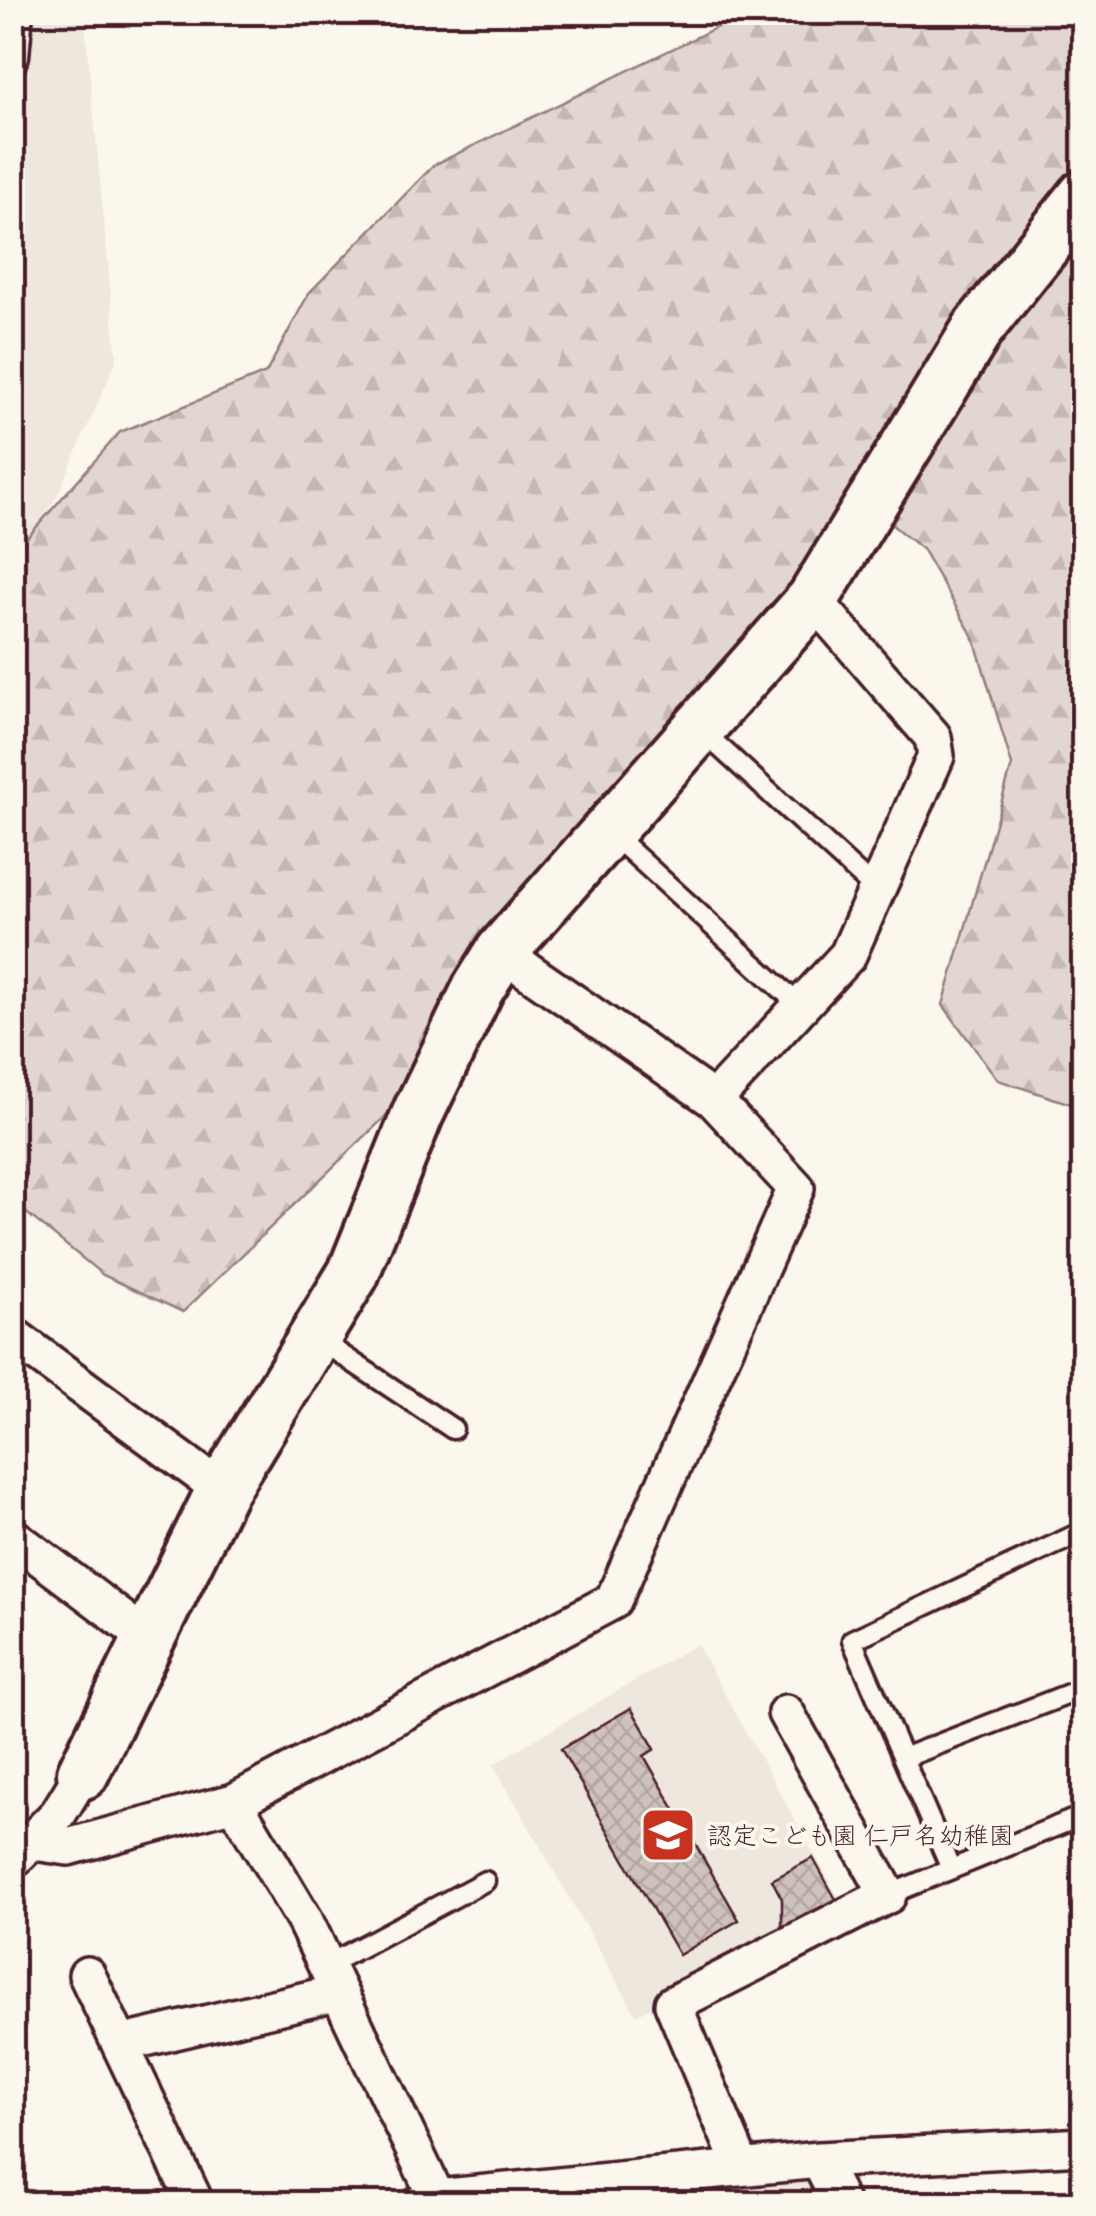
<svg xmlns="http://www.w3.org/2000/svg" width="1096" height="2216" viewBox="0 0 1096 2216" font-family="'Balsamiq Sans','Klee One',sans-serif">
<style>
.built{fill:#eee7de}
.forest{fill:url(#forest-firs);stroke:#967b7e;stroke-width:2.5}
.building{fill:url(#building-cross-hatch);stroke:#4a1f2b;stroke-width:2.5}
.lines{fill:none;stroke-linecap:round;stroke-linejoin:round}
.lane-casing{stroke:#4a1f2b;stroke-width:25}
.street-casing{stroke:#4a1f2b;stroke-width:42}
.secondary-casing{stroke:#4a1f2b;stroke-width:58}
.lane{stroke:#fbf7ec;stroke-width:18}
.street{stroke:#fbf7ec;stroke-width:35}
.secondary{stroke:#fbf7ec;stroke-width:50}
.labels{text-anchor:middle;stroke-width:8;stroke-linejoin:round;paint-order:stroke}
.poi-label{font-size:25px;fill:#4a1f2b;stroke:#fbf7ec;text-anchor:start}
</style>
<defs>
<pattern id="forest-firs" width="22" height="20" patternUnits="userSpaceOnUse" patternTransform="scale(2.5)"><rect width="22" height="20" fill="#e2d7d0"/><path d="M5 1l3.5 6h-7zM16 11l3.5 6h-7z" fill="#c3b8b3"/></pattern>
<pattern id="building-cross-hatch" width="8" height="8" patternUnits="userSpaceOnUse" patternTransform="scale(2.5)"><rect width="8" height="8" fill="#cfc2bc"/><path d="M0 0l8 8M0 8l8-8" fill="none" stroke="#b3a6a2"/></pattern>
</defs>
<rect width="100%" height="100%" fill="#fbf7ec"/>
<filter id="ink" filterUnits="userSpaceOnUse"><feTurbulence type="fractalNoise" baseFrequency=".01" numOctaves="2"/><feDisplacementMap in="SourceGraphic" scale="20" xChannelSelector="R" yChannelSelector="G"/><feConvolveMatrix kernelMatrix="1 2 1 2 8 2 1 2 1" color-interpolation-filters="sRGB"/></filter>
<g filter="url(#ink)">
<path class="built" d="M13,13H84L117,359L58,494L13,565Z
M697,1644L843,1906L636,2015L493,1764Z
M821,2178L834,2204H511L519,2202Z"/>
<path class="forest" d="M746,13H1083V1108L998,1080L943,1005L1012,765L974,638L923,550L858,497L384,1118L183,1312L103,1275L13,1202V554L120,432L266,373L309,293L434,165Z"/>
<path class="building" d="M631,1708L655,1749L644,1756L739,1920L679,1955L561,1749Z
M813,1858L838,1903L782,1933V1899L772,1880Z"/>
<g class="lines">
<g class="lane-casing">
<path id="lane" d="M12,72L19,56L23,12
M701,730L876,890
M612,834L799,1005
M318,1339L453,1429
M903,1758L1084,1688
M951,1869L852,1640L1084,1531
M888,1895L1084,1815
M327,1965L485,1881"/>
</g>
<g class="street-casing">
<path id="street" d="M714,1100L848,955L936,756L933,737L813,599
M12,1335L222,1490
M12,1536L146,1637
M234,1802L305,1921L437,2198
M34,1842L68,1847L234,1802L613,1601L796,1188L714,1100L501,952
M12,1861L58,1814L83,1773
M87,1975L196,2204
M120,2044L336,1993
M819,2160L841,2204
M741,2166L673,2004L888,1895L786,1713
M420,2204L437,2198L819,2160L1084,2146"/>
</g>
<g class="secondary-casing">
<path id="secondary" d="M83,1773L222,1490L353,1274L418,1113L478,989L501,952L813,599L979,327L1084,196"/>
</g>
<use href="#lane" class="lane"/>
<use href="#street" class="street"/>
<use href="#secondary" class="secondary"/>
</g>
</g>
<defs>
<g id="school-square" transform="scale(2.875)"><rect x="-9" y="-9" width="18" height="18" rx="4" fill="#c8321e" stroke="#fbf7ec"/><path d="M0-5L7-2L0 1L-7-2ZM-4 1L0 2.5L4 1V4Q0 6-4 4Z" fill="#fff"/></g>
</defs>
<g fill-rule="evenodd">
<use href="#school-square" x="668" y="1835"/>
</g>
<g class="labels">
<g class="poi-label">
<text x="707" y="1844">認定こども園 仁戸名幼稚園</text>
</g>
</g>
<rect width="1096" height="2216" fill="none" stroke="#fbf7ec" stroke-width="50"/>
<rect x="25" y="25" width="1046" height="2166" fill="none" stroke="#4a1f2b" stroke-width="4" filter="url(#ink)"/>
</svg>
